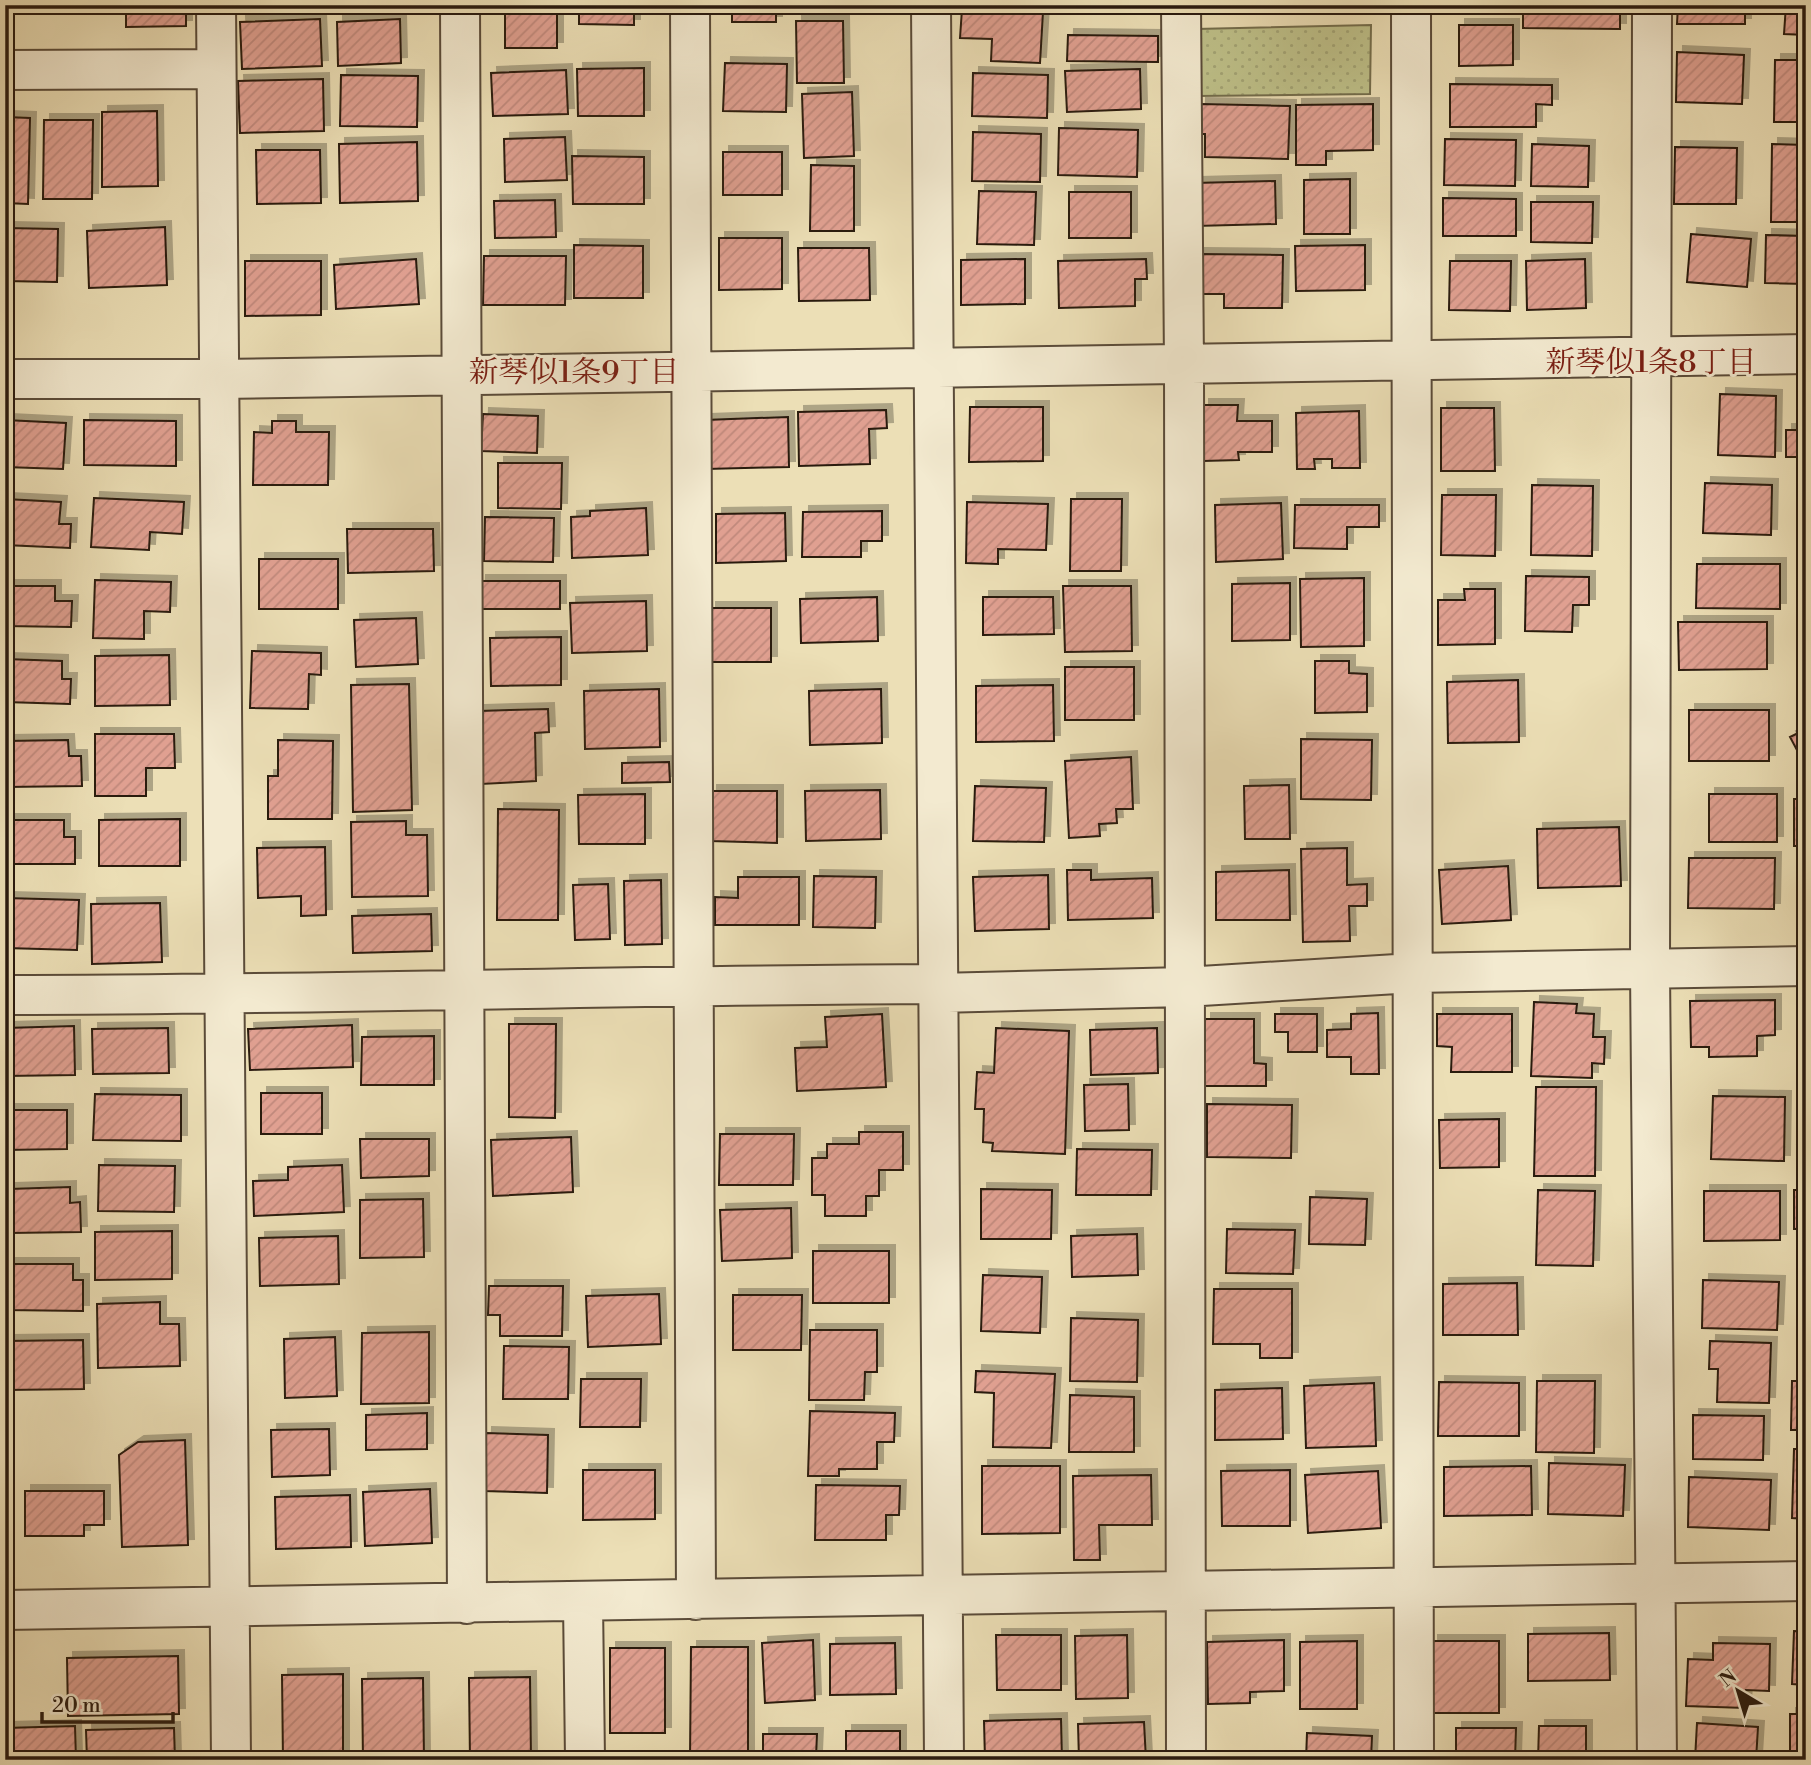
<svg xmlns="http://www.w3.org/2000/svg" width="1811" height="1765" viewBox="0 0 1811 1765" font-family="'Libre Bodoni','Noto Serif JP',serif">
<style>
.park{fill:url(#park-dots);stroke:#746d4c;stroke-width:2}
.building{fill:url(#building-hatch);stroke:#291a0f;stroke-width:2;filter:url(#shadow)}
.lines{fill:none;stroke-linecap:round;stroke-linejoin:round}
.street-casing{stroke:#5a4b39;stroke-width:42}
.street{stroke:#f3ead0;stroke-width:38}
.labels{text-anchor:middle;stroke-width:6;stroke-linejoin:round;paint-order:stroke}
.neighbourhood-label{font-size:30px;fill:#7a1f14;stroke:#f3ead0}
</style>
<defs>
<pattern id="park-dots" width="8" height="8" patternUnits="userSpaceOnUse" patternTransform="scale(1.75)"><rect width="8" height="8" fill="#bec089"/><path d="M2 2h.1M6 6h.1" fill="none" stroke="#a3a475" stroke-width="1.8" stroke-linecap="round"/></pattern>
<pattern id="building-hatch" width="6" height="6" patternUnits="userSpaceOnUse" patternTransform="scale(1.75)"><rect width="6" height="6" fill="#e0a091"/><path d="M-1 1l2-2M0 6l6-6M5 7l2-2" fill="none" stroke="#c0897c"/></pattern>
<filter id="shadow"><feDropShadow dx="6" dy="-6" stdDeviation="0" flood-color="#0004"/></filter>
</defs>
<rect width="100%" height="100%" fill="#ecdfb6"/>
<filter id="stains"><feTurbulence type="fractalNoise" baseFrequency=".00286" numOctaves="4"/><feColorMatrix values="0 0 0 0 .2 0 0 0 0 .09 0 0 0 0 .02 0 0 0 .5 -.17"/></filter>
<radialGradient id="worn" r=".72"><stop offset=".6" stop-color="#630" stop-opacity="0"/><stop offset="1" stop-color="#630" stop-opacity=".3"/></radialGradient>
<path class="park" d="M1371,25L1370,94L1197,96L1196,29Z"/>
<path class="building" d="M126,5H186V26L126,27Z
M505,5H557V48H505Z
M579,5H634V25L579,24Z
M732,5H776V22H732Z
M1453,5H1512V11L1453,10Z
M1523,5H1620V29L1523,28Z
M1678,5H1745V24H1677Z
M1786,5H1806V35L1784,34Z
M962,9L1043,12L1040,63L991,61L992,39L960,38Z
M320,19L322,66L242,69L240,22Z
M400,19L401,63L338,66L337,22Z
M796,21H843L844,83H797Z
M1459,25H1513V65L1459,66Z
M1068,35L1158,36V62L1067,61Z
M1677,52L1744,55L1742,104L1676,102Z
M1775,60H1806V122H1774Z
M725,63L787,64L786,112L723,111Z
M644,68V116H578L577,69Z
M1140,69L1141,109L1067,112L1065,71Z
M566,70L568,114L493,116L491,73Z
M973,73L1048,75L1047,118L972,116Z
M341,75L418,76L417,127L340,126Z
M323,79L324,131L240,133L238,81Z
M1450,84L1552,85V105L1536,104V127H1450Z
M852,92L854,156L804,158L802,94Z
M1200,104L1290,106L1288,159L1205,157V134H1199Z
M1373,104V150L1326,151V165H1296V105Z
M157,111L158,186L102,187V112Z
M5,117L30,118L28,204L5,203Z
M44,120H93L92,199H43Z
M1059,128L1138,130L1137,177L1058,175Z
M973,132L1041,134L1040,182L972,181Z
M565,137L567,180L505,182L504,139Z
M1445,139L1516,140L1515,186L1444,185Z
M417,142L418,201L340,203L339,144Z
M1532,144L1589,146L1588,187L1531,186Z
M1772,144L1806,145V222H1771Z
M1675,147L1737,148L1736,204H1674Z
M256,150H320L321,203L257,204Z
M723,152H782V195H723Z
M572,156L644,157V204H573Z
M811,165L854,166V231H810Z
M1350,179V234H1304V180Z
M1275,181L1276,224L1195,226L1194,183Z
M979,191L1036,192L1034,245L977,244Z
M1069,192H1131V238H1069Z
M1443,198L1516,199V236H1443Z
M555,200L556,237L495,238L494,201Z
M1531,202H1593L1592,243L1531,242Z
M165,227L167,285L89,288L87,231Z
M5,228L58,229L57,282L5,281Z
M1691,234L1751,239L1747,287L1687,282Z
M1766,235L1806,236V284L1765,283Z
M719,238H782V289L719,290Z
M574,245L643,246V298H574Z
M1365,245V290L1296,291L1295,246Z
M798,248H869L870,300L799,301Z
M1199,254L1283,255L1282,308H1224V294H1199Z
M484,256H566L565,305H483Z
M416,259L419,304L336,309L334,265Z
M1025,259V304L961,305V260Z
M1146,259L1147,279H1135V306L1059,308L1058,261Z
M1585,259L1586,308L1527,310L1526,261Z
M245,261H321V315L245,316Z
M1450,261H1511L1510,311L1449,310Z
M1720,394L1776,396L1775,457L1718,455Z
M1203,405H1238L1237,421H1272V452H1238L1239,460L1203,461Z
M1802,405H1806V469H1801V457H1786V430H1802Z
M970,407H1043V461L969,462Z
M1441,408H1494L1495,471H1441Z
M886,410L887,428L869,429L870,464L799,466L798,412Z
M1359,411L1360,468H1332V459H1314L1315,469H1297L1296,413Z
M483,414L538,416L537,453L481,451Z
M788,417L789,467L706,469L705,420Z
M5,420L66,423L63,469L5,467Z
M84,420L176,421V466L84,465Z
M272,421H296V432H329L328,485H253L254,432L272,433Z
M498,463H562L561,509L498,508Z
M1705,483L1772,485L1771,535L1703,533Z
M1532,485L1593,486L1592,556L1531,555Z
M1799,488H1806V536H1798Z
M1442,495H1496L1495,556L1441,555Z
M94,498L184,502L182,534L150,532L149,550L91,547Z
M5,499L61,502L59,524H71L70,548L5,545Z
M1071,499H1122L1121,571H1070Z
M967,502L1048,504L1046,550L998,549V564L966,563Z
M1281,503L1283,559L1216,562L1215,505Z
M1295,505H1379V527H1347V549L1294,548Z
M646,508L648,555L572,558L571,517L590,516V511Z
M882,511V541H861V557H802L803,512Z
M785,513L786,561L716,563V514Z
M485,517L554,518L553,562L484,561Z
M347,529H433L434,571L348,573Z
M259,559H338V609H259Z
M1697,564H1780V609L1696,608Z
M1526,576L1589,577V605H1573L1572,632L1525,631Z
M1364,578V646L1301,647L1300,579Z
M95,580L171,582L170,612L144,611V639L93,638Z
M480,581H560V609H479Z
M1290,583V640L1232,641V584Z
M5,586H55V601H72L71,627L5,626Z
M1063,586H1131L1132,651L1065,652Z
M1464,589H1495V644L1438,645V600H1465Z
M877,597L878,641L801,643L800,599Z
M983,597H1053L1054,634L983,635Z
M646,601L647,651L572,653L570,603Z
M710,608H771V662H710Z
M416,618L418,664L356,667L354,620Z
M1678,622H1767V669L1679,670Z
M561,637V685L491,686L490,638Z
M252,651L321,653V675L309,674L308,709L250,708Z
M169,655L170,705L95,706V656Z
M5,659L62,661V679H71L70,704L5,702Z
M1315,661H1349V673L1367,674V712L1315,713Z
M1065,667H1134V720H1065Z
M1518,680L1519,742L1448,743L1447,682Z
M409,684L412,810L353,812L351,685Z
M1053,685L1054,741L976,742V686Z
M659,689L660,747L585,749L584,691Z
M881,689L882,743L810,745L809,691Z
M548,709L549,732L535,733L536,781L481,784L479,711Z
M1689,710H1769V761H1689Z
M1806,729V767L1790,737Z
M95,734H174L175,768H146V796H95Z
M1301,739L1372,740L1371,800L1301,799Z
M68,740L69,756H81L82,786L5,787V741Z
M278,740L333,741L332,819H268V776H278Z
M1131,757L1133,809H1116L1117,823L1099,824L1100,836L1069,838L1065,761Z
M669,762L670,782L622,783V763Z
M1289,785L1290,839H1245L1244,786Z
M975,786L1046,788L1044,842L973,841Z
M880,790L881,839L806,841L805,791Z
M711,791H777V843L710,841Z
M645,794V844H579L578,795Z
M1709,794H1777V842H1709Z
M1794,799H1806V846H1794Z
M498,809L559,810L558,920H497Z
M180,819V866H99V820Z
M5,820H64V837H75V864H5Z
M406,821V835H427L428,896L352,897L351,822Z
M1619,827L1621,886L1538,888L1537,829Z
M325,847L326,915L301,916V896L258,898L257,848Z
M1347,848V885L1367,884V906H1349L1350,941L1303,942L1301,849Z
M1689,858H1775L1774,909L1688,908Z
M1508,866L1511,920L1442,924L1439,870Z
M1067,870H1091V880L1152,878L1153,918L1068,920Z
M1289,870L1290,920H1216V872Z
M1048,875L1049,929L975,931L973,877Z
M814,876L876,877L875,928L813,927Z
M738,877H799V925H715V897L738,898Z
M661,880L662,944L625,945L624,881Z
M608,884L610,939L575,940L573,885Z
M5,898L79,900L77,950L5,948Z
M160,903L162,962L92,964L91,904Z
M431,914L432,951L353,953L352,916Z
M1775,1000V1035L1757,1036V1056L1709,1057V1047H1691L1690,1001Z
M1534,1002L1577,1004L1576,1013L1594,1014L1593,1037H1605L1604,1064L1592,1063V1078L1531,1076Z
M1798,1002H1806V1049H1798Z
M1378,1013L1379,1074H1351V1057H1327V1030L1351,1029V1014Z
M882,1014L886,1087L797,1091L795,1048L827,1047L825,1017Z
M1275,1014H1317V1052H1288V1032H1275Z
M1437,1014H1512V1072H1451L1452,1047L1437,1046Z
M1205,1019H1254V1063L1266,1064V1086H1205Z
M509,1024H556L555,1118L509,1117Z
M352,1025L353,1067L250,1070L248,1029Z
M74,1026L75,1075L5,1076V1028Z
M168,1028L169,1073L93,1074L92,1029Z
M996,1028L1069,1031L1065,1154L992,1151L993,1143L983,1142L984,1109H975L977,1072L994,1073Z
M1157,1028L1158,1073L1091,1075L1090,1030Z
M434,1036V1085H361L362,1037Z
M1128,1084L1129,1130L1085,1131L1084,1085Z
M1536,1087H1596L1595,1176H1534Z
M261,1093H322V1134H261Z
M95,1094L181,1095V1141L93,1140Z
M1713,1096L1785,1097L1784,1161L1711,1159Z
M1207,1104L1292,1105L1291,1158L1207,1157Z
M1798,1104H1806V1144H1797Z
M5,1110H67V1149L5,1150Z
M1499,1119V1167L1440,1168L1439,1120Z
M859,1132H903V1170H879V1196H866V1216H825V1195H812V1158H827V1144H859Z
M720,1134H794L793,1185H719Z
M571,1137L573,1192L493,1196L491,1140Z
M360,1139H429V1176L361,1178Z
M1077,1149L1152,1150L1151,1195H1076Z
M99,1165L175,1166L174,1212L98,1211Z
M342,1165L344,1212L254,1216L253,1181L288,1180V1167Z
M70,1187V1203L80,1202L81,1232L10,1233L9,1189Z
M981,1189L1052,1190L1051,1239H981Z
M1538,1190L1595,1191L1593,1266L1536,1265Z
M1794,1190H1806V1229H1794Z
M1704,1191H1780V1240L1704,1241Z
M1310,1197L1367,1199L1365,1245L1309,1244Z
M423,1199L424,1257L360,1258V1200Z
M791,1208L792,1258L722,1261L720,1210Z
M1227,1229L1295,1230L1293,1274L1226,1273Z
M172,1231V1279L95,1280V1232Z
M1137,1234L1138,1275L1072,1277L1071,1236Z
M338,1236L339,1284L260,1286L259,1238Z
M813,1251H889V1303H813Z
M5,1264H73V1280H83V1311L5,1310Z
M983,1275L1042,1277L1040,1333L981,1331Z
M1703,1280L1779,1282L1777,1330L1702,1328Z
M1517,1283L1518,1335H1443V1284Z
M489,1286H563L562,1336H500V1315H488Z
M1214,1289H1292V1358H1260V1344H1213Z
M659,1294L661,1344L588,1347L586,1296Z
M733,1295H802L801,1350H733Z
M160,1302V1324H179L180,1366L98,1368L97,1304Z
M1803,1313H1806V1361H1803Z
M1071,1318L1138,1320L1137,1382L1070,1381Z
M810,1330H877V1372H865L864,1400H809Z
M429,1332V1403L361,1404L362,1333Z
M335,1337L337,1396L285,1398L284,1339Z
M83,1340L84,1389L6,1390L5,1341Z
M1710,1341L1771,1343L1769,1403L1717,1402L1718,1369H1709Z
M504,1346L569,1347L568,1399H503Z
M976,1371L1055,1374L1051,1448L993,1447L994,1393L975,1392Z
M581,1379H641L640,1427H580Z
M1537,1381H1595L1594,1453L1536,1452Z
M1792,1381H1806V1430H1791Z
M1439,1382L1519,1383V1436H1438Z
M1374,1383L1376,1446L1306,1448L1304,1386Z
M1282,1388L1283,1439L1215,1440V1390Z
M1070,1395L1134,1397V1452H1069Z
M810,1411L895,1413L894,1442H877V1469H839V1476H808Z
M427,1413V1449L366,1450V1415Z
M1693,1415L1764,1416L1763,1460L1693,1459Z
M329,1429L330,1475L272,1477L271,1430Z
M486,1433L548,1435L547,1493L484,1491Z
M185,1440L188,1545L122,1547L119,1455L138,1442Z
M1794,1449H1806V1519L1792,1518Z
M1549,1463L1625,1465L1623,1516L1548,1514Z
M982,1466H1060V1533L982,1534Z
M1531,1466L1532,1515L1444,1516V1467Z
M583,1470H655V1519L583,1520Z
M1290,1470V1526H1222L1221,1471Z
M1378,1471L1381,1528L1308,1533L1305,1475Z
M1151,1475L1152,1525H1099L1100,1560H1074L1073,1476Z
M1689,1477L1771,1480L1769,1530L1688,1527Z
M816,1485L900,1486L899,1515H886V1540H815Z
M430,1489L432,1543L365,1546L363,1492Z
M25,1491H104V1525H84V1536H25Z
M350,1495L351,1547L276,1549L275,1497Z
M1794,1631L1806,1632V1685L1792,1684Z
M1609,1633L1610,1680L1528,1681V1634Z
M996,1635H1061V1690H997Z
M1127,1635L1128,1698L1076,1699L1075,1636Z
M813,1640L815,1700L765,1703L762,1643Z
M1284,1640V1691L1250,1692V1703L1208,1704L1207,1642Z
M1357,1641V1709H1300V1642Z
M1432,1641H1499V1713H1433Z
M895,1643L896,1694L830,1695V1644Z
M1713,1643L1770,1644L1769,1691L1746,1690L1745,1708L1686,1706L1688,1659L1713,1660Z
M691,1647H748V1760H690Z
M610,1648H665V1733H610Z
M178,1656L179,1714L68,1716L67,1658Z
M343,1674V1760H283L282,1675Z
M530,1677L531,1760H470L469,1678Z
M423,1678L424,1760H363L362,1679Z
M1790,1714H1806V1760H1790Z
M1061,1719L1062,1760H985L984,1721Z
M1144,1722L1146,1760H1079L1078,1724Z
M1697,1723L1758,1727L1756,1760H1695Z
M75,1726L76,1760H5V1728Z
M1539,1726H1586V1760H1538Z
M174,1728L175,1760H87L86,1730Z
M1456,1728H1516L1515,1760H1456Z
M846,1731H900V1760H846Z
M1307,1733L1372,1736L1371,1760H1306Z
M763,1734H817L816,1757H806V1760H763Z"/>
<g class="lines">
<g class="street-casing">
<path id="street" d="M216,5L231,1760
M460,5L467,1604
M690,5L696,1600
M931,5L944,1760
M1181,5L1184,364L1186,1760
M1411,5L1414,1760
M1652,5L1650,969L1657,1760
M5,70L216,69
M5,379H219L1806,354
M938,993L1185,987L1413,973L1806,966
M5,995C316,995 627,985 938,984
M583,1602L585,1760
M5,1610L1806,1581"/>
</g>
<use href="#street" class="street"/>
</g>
<g class="labels">
<g class="neighbourhood-label">
<text x="1651" y="372">新琴似1条8丁目</text>
<text x="574" y="382">新琴似1条9丁目</text>
</g>
</g>
<rect width="1811" height="1765" fill="none" stroke="#ecdfb6" stroke-width="28"/>
<rect x="7" y="7" width="1797" height="1751" fill="none" stroke="#291a0f" stroke-width="3.5"/>
<rect x="14" y="14" width="1783" height="1737" fill="none" stroke="#291a0f" stroke-width="2"/>
<g transform="translate(1738 1691) rotate(322)" stroke="#f3ead0" stroke-width="5" paint-order="stroke">
<path d="M0-5L12 26L0 18L-12 26Z" fill="#291a0f"/>
<text y="-10" font-size="19" font-weight="bold" text-anchor="middle" fill="#291a0f">N</text>
</g>
<path d="M42 1712v10h131v-10" fill="none" stroke="#291a0f" stroke-width="3.5"/>
<text x="52" y="1712" font-size="21" fill="#291a0f" stroke="#f3ead0" stroke-width="5" paint-order="stroke">20 m</text>
<rect width="100%" height="100%" filter="url(#stains)"/>
<rect width="100%" height="100%" fill="url(#worn)"/>
</svg>
